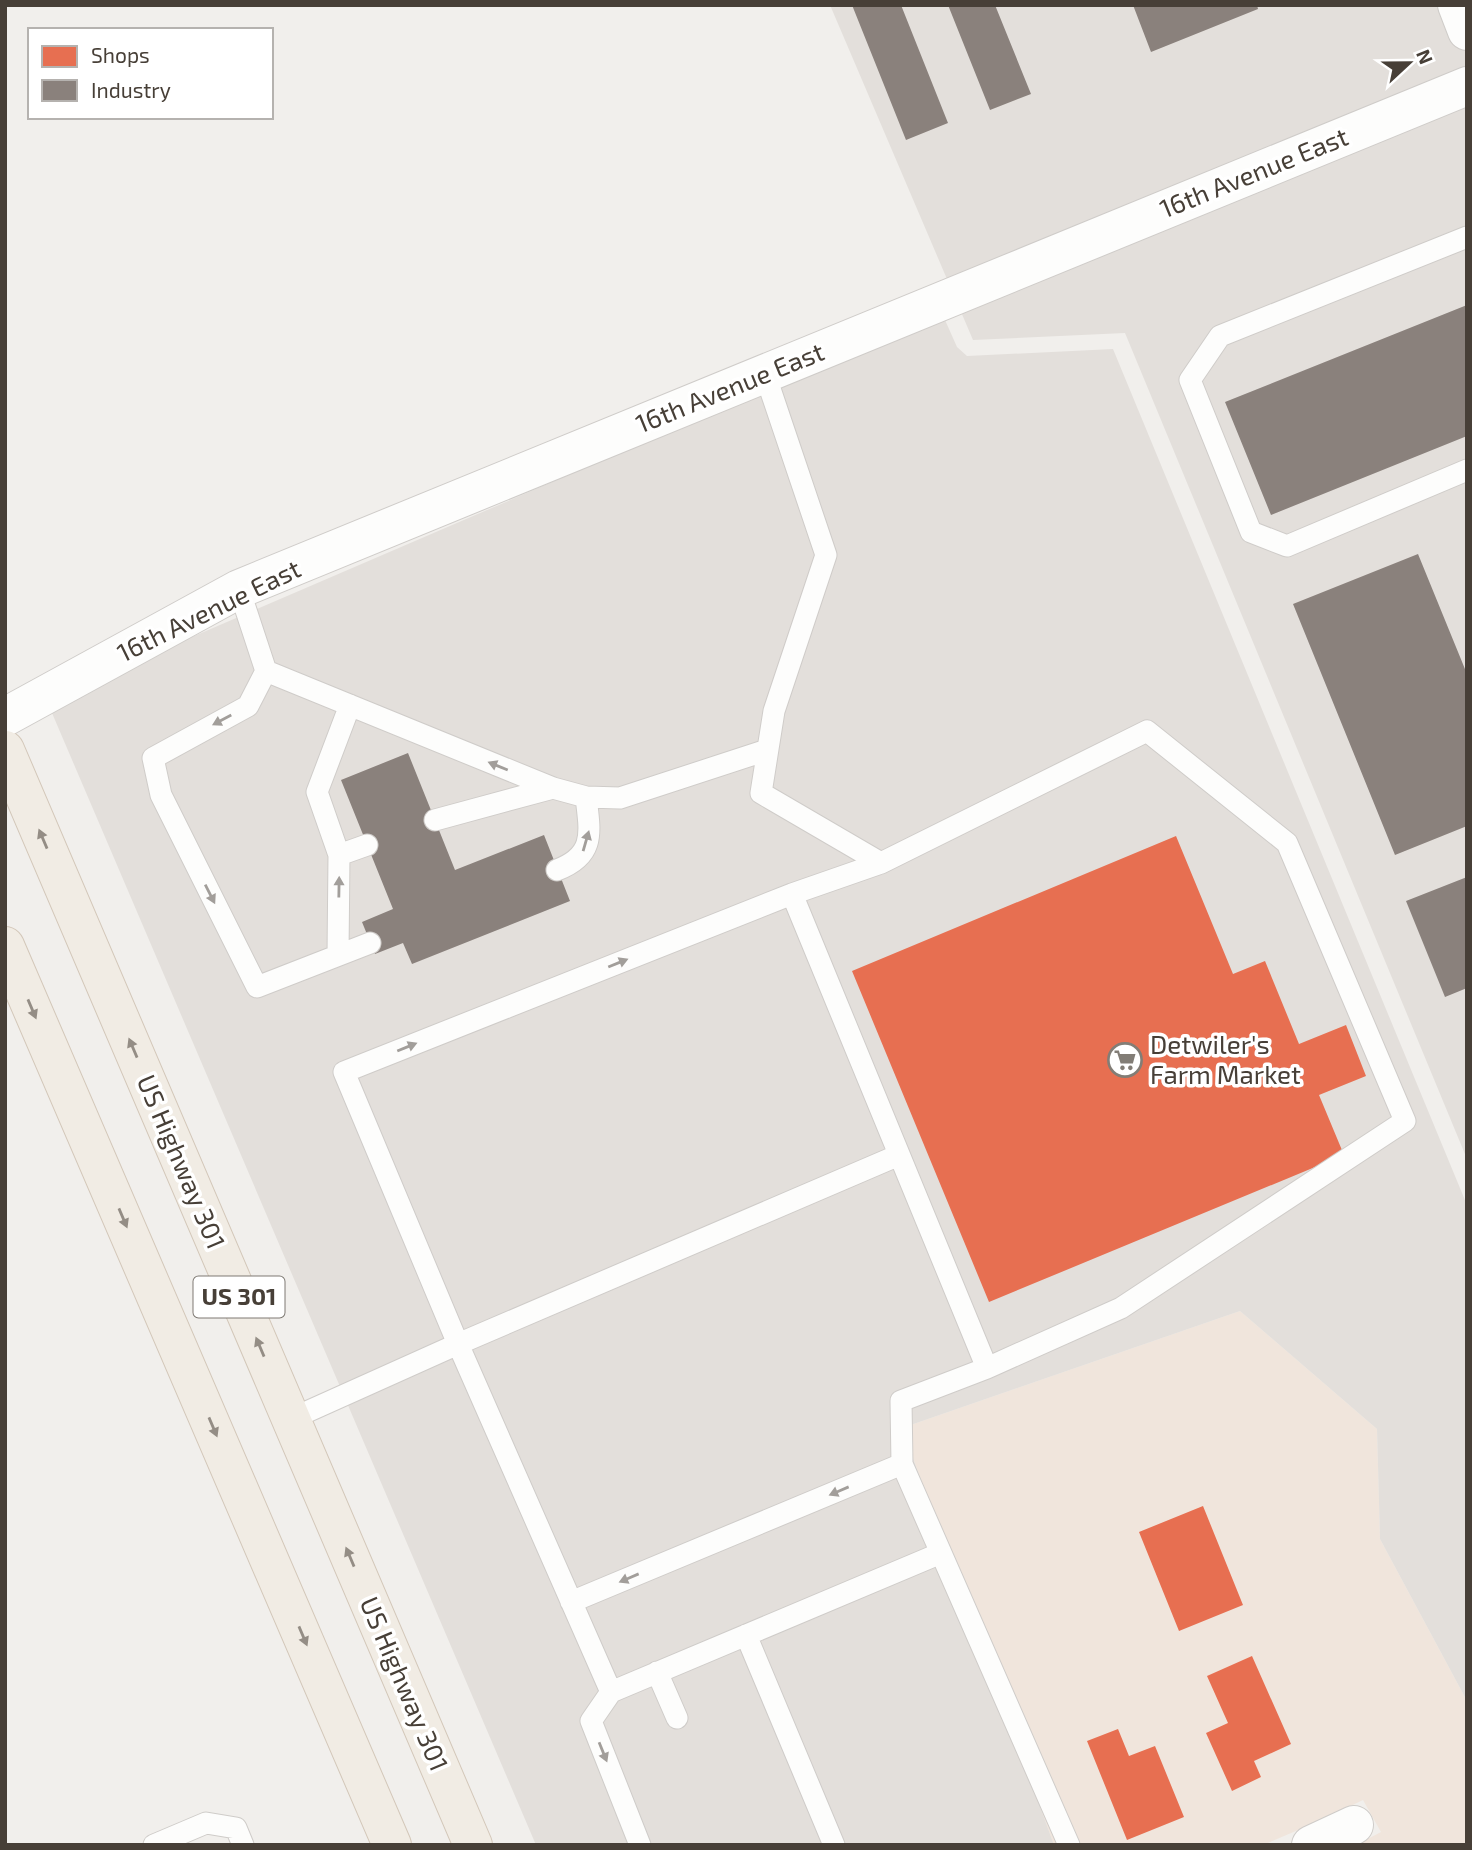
<svg xmlns="http://www.w3.org/2000/svg" width="1472" height="1850" viewBox="0 0 1472 1850" font-family="'Exo 2',sans-serif">
<style>
.commercial{fill:#f0e5dc}
.industrial{fill:#e3dfdb}
.shops{fill:#e76f51}
.industry{fill:#8a817c}
.lines{fill:none;stroke-linecap:round;stroke-linejoin:round}
.service-casing{stroke:#cfccc9;stroke-width:23}
.minor-casing{stroke:#cfccc9;stroke-width:40}
.tertiary-casing{stroke:#cfccc9;stroke-width:40}
.primary-casing{stroke:#d3c7b9;stroke-width:40}
.service{stroke:#fdfdfc;stroke-width:21}
.minor{stroke:#fdfdfc;stroke-width:38}
.tertiary{stroke:#fdfdfc;stroke-width:38}
.primary{stroke:#f1ece4;stroke-width:38}
.oneway{fill:#a29e9a}
.oneway2{fill:#948d85}
.labels{text-anchor:middle;stroke-width:7;stroke-linejoin:round;paint-order:stroke}
.shield{fill:#fff;stroke:#7e7973;stroke-width:2}
.shield-label{font-size:24px;font-weight:bold;fill:#473f37}
.street-label{font-size:26px;fill:#473f37;stroke:#fff}
.poi-label{font-size:26px;fill:#473f37;stroke:#fff;text-anchor:start}
</style>
<rect width="100%" height="100%" fill="#f1efec"/>
<path class="commercial" d="M1240,1311L1377,1429L1380,1539L1467,1701V1845H1356L1381,1832L1363,1800L1324,1819L1263,1845H1054L902,1428Z"/>
<path class="industrial" d="M830,5H1467V1159L1125,333L973,340Z
M945,320L957,347L967,356L1113,349L1467,1205V1701L1380,1539L1377,1429L1240,1311L902,1428L1054,1845H536L52,713L185,640L580,470Z"/>
<path class="shops" d="M1176,836L1233,974L1265,961L1299,1044L1346,1025L1366,1076L1319,1095L1344,1155L989,1302L852,971Z
M1203,1506L1243,1605L1179,1631L1139,1532Z
M1252,1656L1291,1744L1254,1761L1261,1777L1232,1791L1206,1733L1228,1723L1207,1676Z
M1118,1729L1129,1756L1155,1746L1184,1817L1127,1840L1087,1741Z"/>
<path class="industry" d="M852,5H901L948,123L906,140Z
M948,5H995L1031,94L990,110Z
M1133,5H1257L1258,9L1151,52Z
M1467,305V436L1271,515L1225,402Z
M1418,554L1467,674V826L1395,855L1293,604Z
M408,753L455,870L544,835L570,901L412,964L403,943L375,954L362,922L393,909L341,780Z
M1467,877V988L1445,997L1406,901Z"/>
<g class="lines">
<g class="service-casing">
<path id="service" d="M1467,237L1220,336L1190,380L1251,532L1287,546L1467,470
M765,374L826,555L774,711L761,793L881,863L1147,731L1287,843L1405,1121L1121,1308L987,1368L792,894L881,863
M239,589L266,671L248,706L153,758L161,795L257,987L370,943
M266,671L553,788L586,797L620,798L767,750
M435,820L553,788
M339,855L367,845
M557,870C596,855 590,832 586,797
M338,955L339,855L317,792L350,705
M987,1368L901,1401L902,1464L1069,1845
M291,1419L458,1344L344,1072L792,894
M571,1602L902,1464
M746,1635L834,1845
M657,1672L677,1718
M611,1692L458,1344L899,1155
M154,1845L206,1823L236,1828L243,1845
M640,1845L591,1721L611,1692L941,1553"/>
</g>
<g class="minor-casing">
<path id="minor" d="M1457,5L1467,31
M1311,1845L1354,1825"/>
</g>
<g class="tertiary-casing">
<path id="tertiary" d="M5,717L239,589L1467,86"/>
</g>
<g class="primary-casing">
<path id="primary" d="M5,750L473,1845
M5,946L392,1845"/>
</g>
<use href="#service" class="service"/>
<use href="#minor" class="minor"/>
<use href="#tertiary" class="tertiary"/>
<use href="#primary" class="primary"/>
</g>
<defs><path id="oneway-solid" d="M-6-.8H1V-3.2L6.5 0L1 3.2V.8H-6Z" transform="scale(1.75)"/></defs>
<g class="oneway">
<use href="#oneway-solid" transform="translate(222 720) rotate(152)"/>
<use href="#oneway-solid" transform="translate(498 766) rotate(-158)"/>
<use href="#oneway-solid" transform="translate(586 841) rotate(-74)"/>
<use href="#oneway-solid" transform="translate(339 887) rotate(-89)"/>
<use href="#oneway-solid" transform="translate(210 894) rotate(63)"/>
<use href="#oneway-solid" transform="translate(618 963) rotate(-22)"/>
<use href="#oneway-solid" transform="translate(407 1047) rotate(-22)"/>
<use href="#oneway-solid" transform="translate(839 1491) rotate(157)"/>
<use href="#oneway-solid" transform="translate(629 1578) rotate(157)"/>
<use href="#oneway-solid" transform="translate(603 1752) rotate(68)"/>
</g>
<g class="oneway2">
<use href="#oneway-solid" transform="translate(43 839) rotate(-113)"/>
<use href="#oneway-solid" transform="translate(32 1009) rotate(67)"/>
<use href="#oneway-solid" transform="translate(133 1048) rotate(-113)"/>
<use href="#oneway-solid" transform="translate(123 1218) rotate(67)"/>
<use href="#oneway-solid" transform="translate(260 1347) rotate(-113)"/>
<use href="#oneway-solid" transform="translate(213 1427) rotate(67)"/>
<use href="#oneway-solid" transform="translate(350 1557) rotate(-113)"/>
<use href="#oneway-solid" transform="translate(303 1636) rotate(67)"/>
</g>
<defs>
<g id="supermarket-ring" transform="scale(1.75)"><circle r="9.5" fill="#fff" stroke="#827d76" stroke-width="1.5"/><path d="M-6-5.5h2.5l.6 2H6L4.5 2H-2.5L-4.4-4H-6ZM-1.5 3.2a1.3 1.3 0 1 0 .1 0ZM3 3.2a1.3 1.3 0 1 0 .1 0Z" fill="#827d76"/></g>
</defs>
<g fill-rule="evenodd">
<use href="#supermarket-ring" x="1125" y="1060"/>
</g>
<g class="labels">
<rect class="shield" x="193.5" y="1276.5" width="91" height="41" rx="5"/>
<g class="shield-label">
<text x="239" y="1305">US 301</text>
</g>
<g class="street-label">
<text transform="translate(1254 173) rotate(-22)" y="9">16th Avenue East</text>
<text transform="translate(730 388) rotate(-22)" y="9">16th Avenue East</text>
<text transform="translate(209 611) rotate(-26)" y="9">16th Avenue East</text>
<text transform="translate(181 1162) rotate(67)" y="9">US Highway 301</text>
<text transform="translate(404 1684) rotate(67)" y="9">US Highway 301</text>
</g>
<g class="poi-label">
<text x="1150" y="1054">Detwiler's<tspan x="1150" dy="30">Farm Market</tspan></text>
</g>
</g>
<rect width="1472" height="1850" fill="none" stroke="#473f37" stroke-width="14"/>
<rect x="28" y="28" width="245" height="91" fill="#ffffff" stroke="#b5b2af" stroke-width="2"/>
<rect x="42" y="46" width="35" height="21" fill="#e76f51" stroke="#b5b2af" stroke-width="2"/>
<text x="91" y="63" font-size="21" fill="#473f37">Shops</text>
<rect x="42" y="80" width="35" height="21" fill="#8a817c" stroke="#b5b2af" stroke-width="2"/>
<text x="91" y="98" font-size="21" fill="#473f37">Industry</text>
<g transform="translate(1409 63) rotate(68)" stroke="#ffffff" stroke-width="5" paint-order="stroke">
<path d="M0-5L12 26L0 18L-12 26Z" fill="#473f37"/>
<text y="-10" font-size="19" font-weight="bold" text-anchor="middle" fill="#473f37">N</text>
</g>
</svg>
